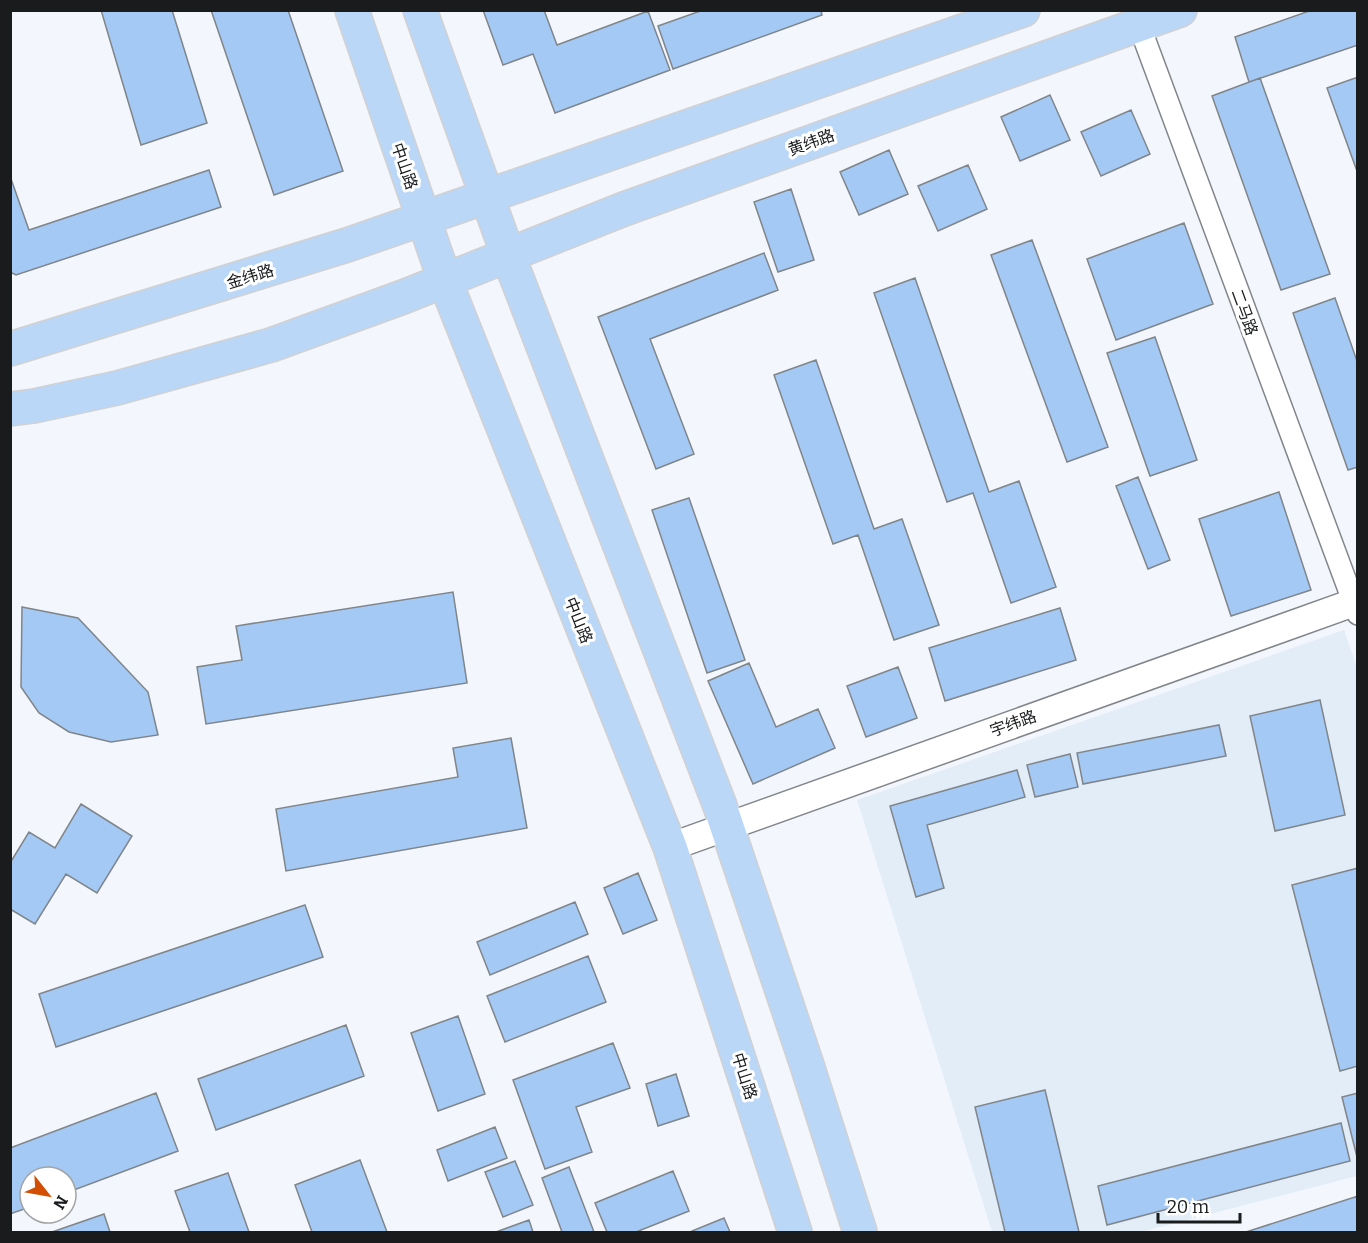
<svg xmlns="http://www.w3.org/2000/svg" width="1368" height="1243" viewBox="0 0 1368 1243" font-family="Bitter,'Noto Sans SC',serif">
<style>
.built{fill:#e3edf8}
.building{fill:#a3c9f4;stroke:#80858a;stroke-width:1.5}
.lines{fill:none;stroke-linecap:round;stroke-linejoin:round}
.minor-casing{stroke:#82868b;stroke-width:24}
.tertiary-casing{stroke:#82868b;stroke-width:30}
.primary-casing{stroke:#d1d1d2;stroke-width:36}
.minor{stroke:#fff;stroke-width:21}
.tertiary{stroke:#fff;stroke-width:27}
.primary{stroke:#bad7f8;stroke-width:33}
.labels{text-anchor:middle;stroke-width:6;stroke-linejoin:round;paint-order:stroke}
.street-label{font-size:16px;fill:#191b1d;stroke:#fff}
</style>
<rect width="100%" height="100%" fill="#f3f7fd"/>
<path class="built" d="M1344,630L1358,670L1357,1176L1141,1232H992L857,800Z"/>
<path class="building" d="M101,10H172L207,123L141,145Z
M211,10H288L343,171L274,195Z
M483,10H544L557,45L648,11L670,70L555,113L533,54L503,65Z
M703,10H821L822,15L673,69L658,26Z
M1312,10H1358V45L1249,82L1235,37Z
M1358,77V174L1327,88Z
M1260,78L1330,274L1281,290L1212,96Z
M1050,95L1070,140L1020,161L1001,117Z
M1131,110L1150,154L1101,176L1081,132Z
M889,150L908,194L859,215L840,172Z
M968,165L987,209L938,231L918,186Z
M209,170L221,207L16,275L10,272V176L29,230Z
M791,189L814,260L778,272L754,202Z
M1184,223L1213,304L1116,340L1087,259Z
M1032,240L1108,447L1067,462L991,255Z
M764,253L778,290L650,339L694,454L656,469L598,317Z
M915,278L989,492L1019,481L1056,587L1011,603L973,493L947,502L874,293Z
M1335,298L1358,364V467L1348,470L1293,313Z
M1155,337L1197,460L1150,476L1107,353Z
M816,360L874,529L902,519L939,625L894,640L858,535L833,544L774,375Z
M1138,477L1170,560L1148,569L1116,486Z
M1279,492L1311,590L1231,616L1199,519Z
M689,498L745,660L707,673L652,510Z
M453,592L467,683L206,724L197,667L242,660L236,626Z
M22,607L78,618L148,692L158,735L111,742L69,732L39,713L21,687Z
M1060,608L1076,660L945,701L929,648Z
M749,663L776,727L818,709L835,748L753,784L708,681Z
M898,667L917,718L866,737L847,686Z
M1320,700L1345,815L1275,831L1250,716Z
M1219,725L1226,756L1083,784L1077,753Z
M511,738L527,828L286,871L276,809L458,777L453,748Z
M1070,754L1078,787L1035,797L1027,765Z
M1017,770L1025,797L927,825L944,888L916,897L890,806Z
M81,804L132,836L97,893L66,874L35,924L10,909V863L29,832L55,848Z
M1358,868V1066L1340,1071L1292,885Z
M638,873L657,920L623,934L604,888Z
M575,902L588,934L490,975L477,942Z
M305,905L323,957L56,1047L39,994Z
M588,956L606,1002L505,1042L487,996Z
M458,1016L485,1094L438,1111L411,1033Z
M346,1025L364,1076L216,1130L198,1079Z
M613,1043L630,1088L576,1107L592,1152L545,1169L513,1080Z
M676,1074L689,1116L658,1126L646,1084Z
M1045,1090L1079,1232H1005L975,1107Z
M156,1093L178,1151L66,1193V1177H30V1207L10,1214V1148Z
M1358,1093V1161L1342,1097Z
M1341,1123L1350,1161L1107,1225L1098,1186Z
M495,1127L507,1158L448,1181L437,1150Z
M360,1160L387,1232H312L295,1185Z
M515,1161L533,1205L503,1217L485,1172Z
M569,1167L594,1232H562L542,1178Z
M673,1171L689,1211L636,1232H607L595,1203Z
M228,1173L249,1232H190L175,1191Z
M1358,1196V1232H1246Z
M104,1214L110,1232H52Z
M724,1218L730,1232H693L692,1231Z
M529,1220L533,1232H496Z"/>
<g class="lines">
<g class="minor-casing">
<path id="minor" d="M1135,14L1358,614"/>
</g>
<g class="tertiary-casing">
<path id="tertiary" d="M670,847L1358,601"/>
</g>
<g class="primary-casing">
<path id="primary" d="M352,10L445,281L670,847L795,1232
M420,10L508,255L720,806L806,1062L860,1232
M10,349L347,245L1023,10
M10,409L34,406L117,388L271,345L403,297L624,209L1180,10"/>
</g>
<use href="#minor" class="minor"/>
<use href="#tertiary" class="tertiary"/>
<use href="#primary" class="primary"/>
</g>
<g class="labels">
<g class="street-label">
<text transform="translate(811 142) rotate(-20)" y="6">黄纬路</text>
<text transform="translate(405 166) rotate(71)" y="6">中山路</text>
<text transform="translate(250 276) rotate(-17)" y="6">金纬路</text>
<text transform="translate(1245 312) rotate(70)" y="6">二马路</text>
<text transform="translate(579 620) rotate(68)" y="6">中山路</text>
<text transform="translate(1013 723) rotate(-20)" y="6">宇纬路</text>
<text transform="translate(745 1076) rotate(72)" y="6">中山路</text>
</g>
</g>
<rect width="1368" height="1243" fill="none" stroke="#191b1d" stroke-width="24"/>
<g transform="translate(48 1195) rotate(121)"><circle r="28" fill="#ffffff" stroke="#a3a4a5" stroke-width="1.5"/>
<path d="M0-4.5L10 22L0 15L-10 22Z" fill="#d34f03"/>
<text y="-9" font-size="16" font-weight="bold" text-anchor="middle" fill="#191b1d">N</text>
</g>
<path d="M1158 1213v9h82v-9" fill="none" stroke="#191b1d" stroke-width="3"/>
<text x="1167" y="1213" font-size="18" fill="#191b1d" stroke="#ffffff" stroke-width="4.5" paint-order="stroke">20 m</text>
</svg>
